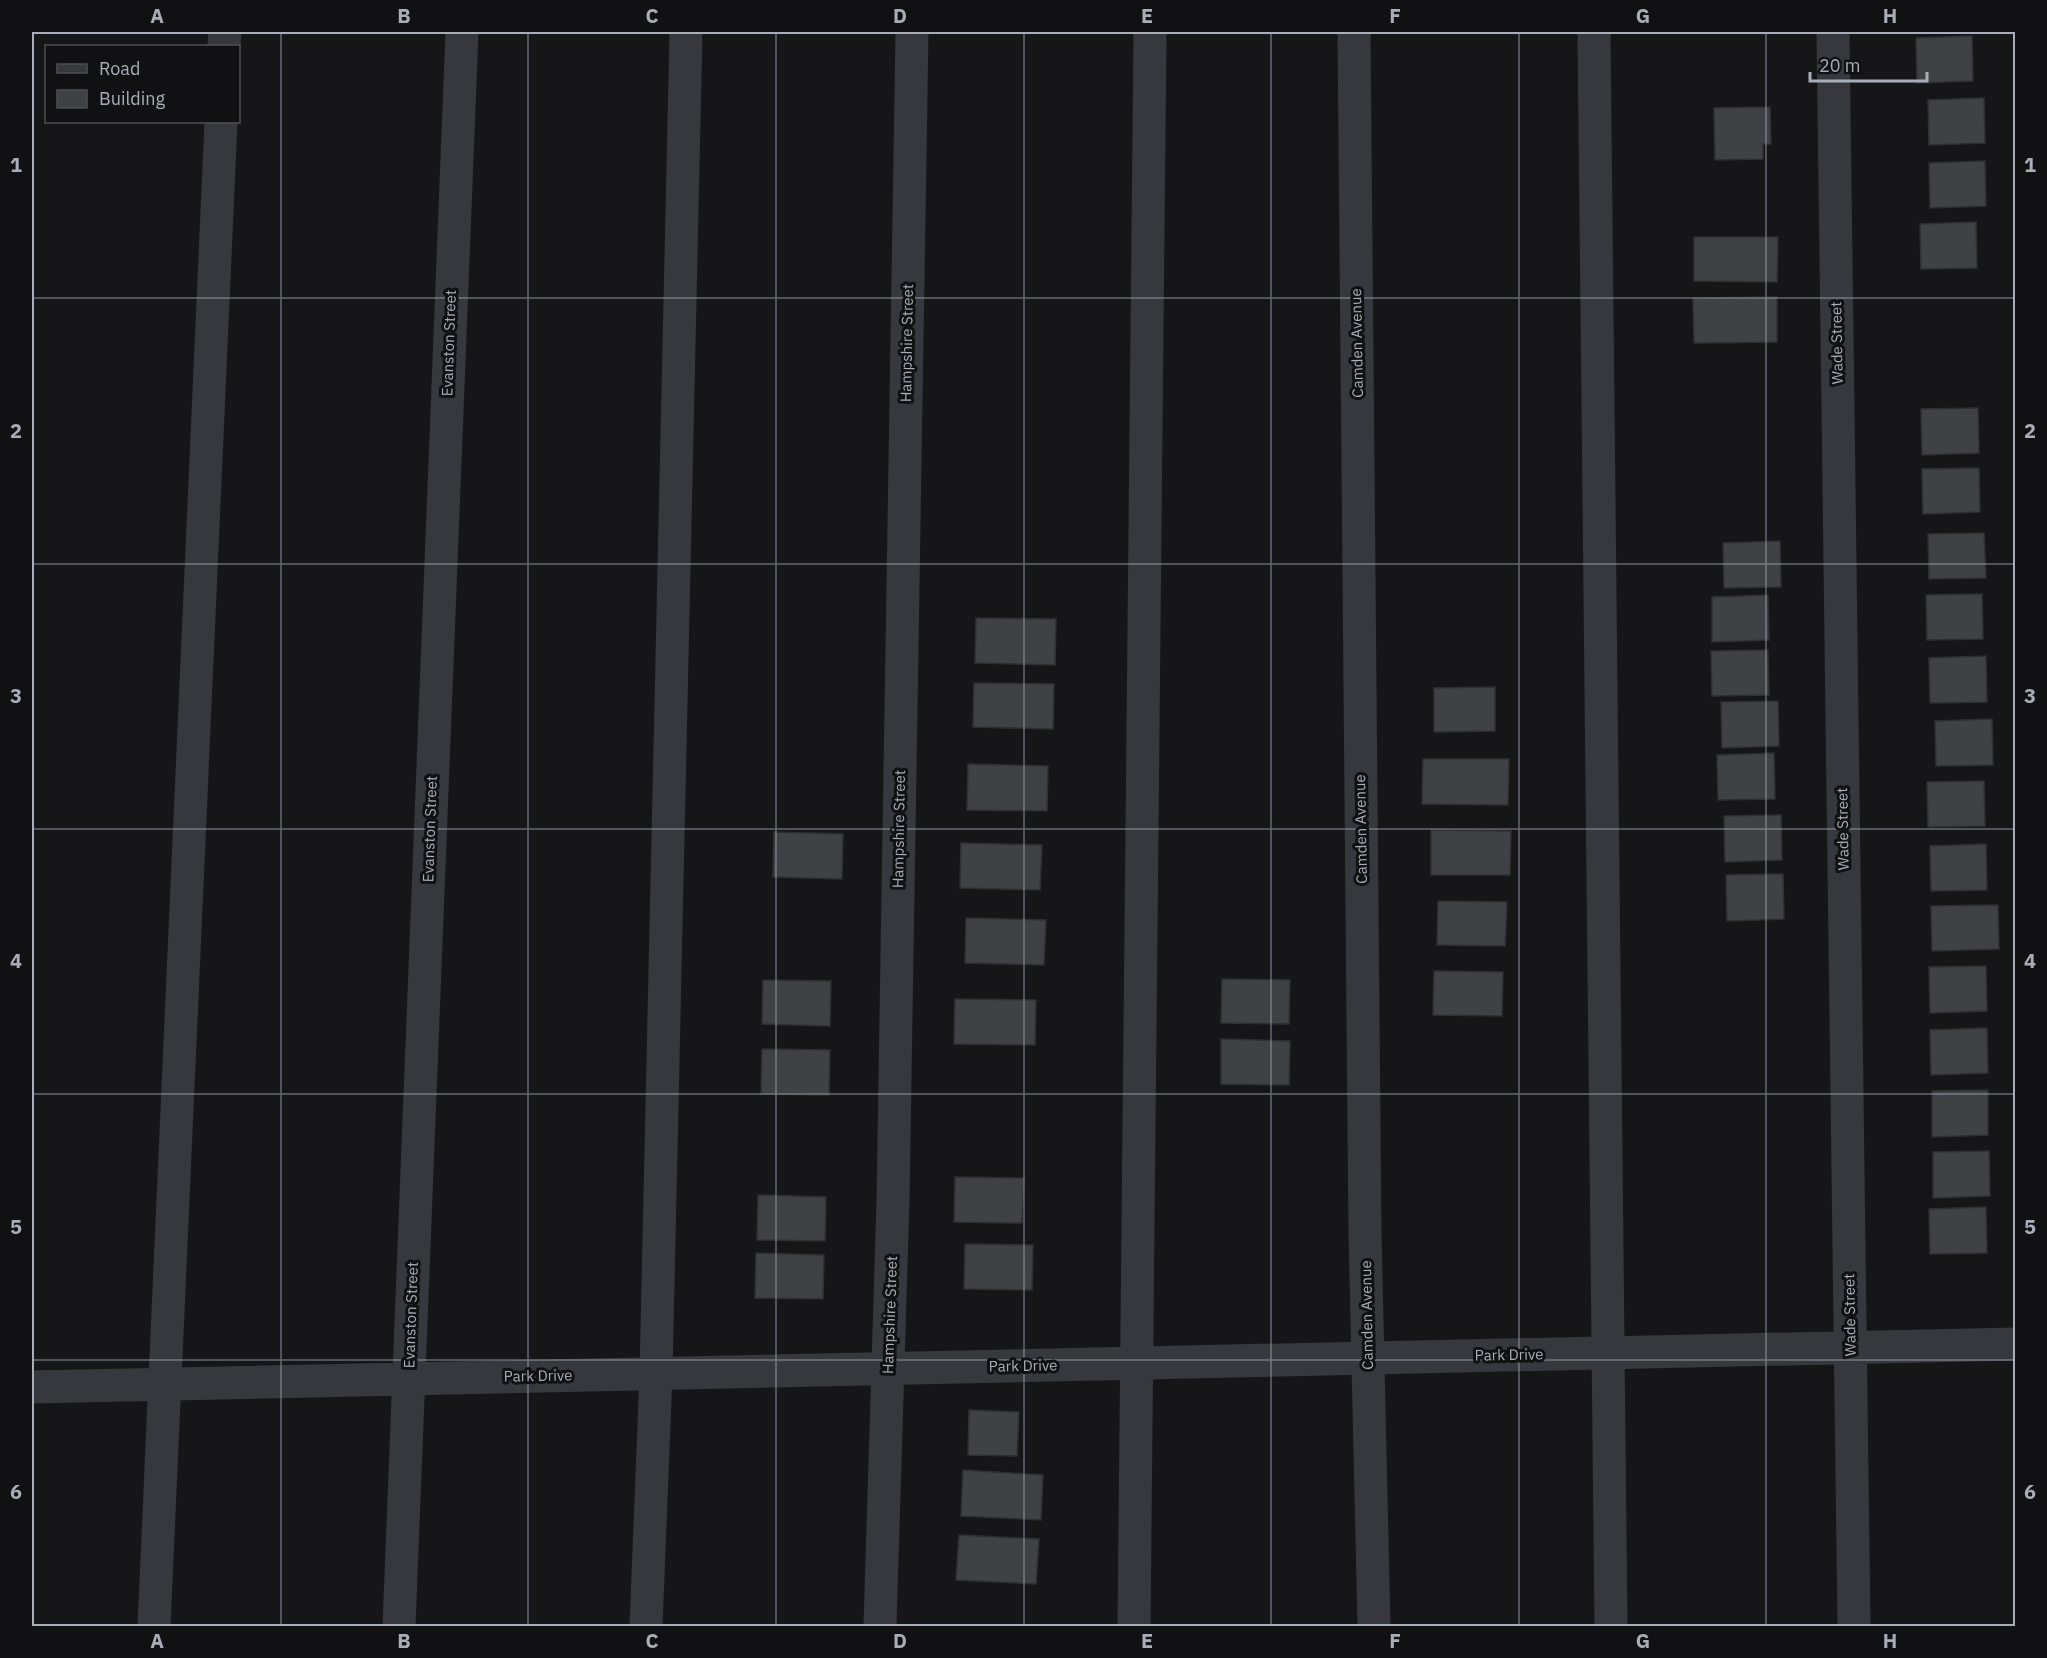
<svg xmlns="http://www.w3.org/2000/svg" width="2047" height="1658" viewBox="0 0 2047 1658" font-family="'IBM Plex Sans',sans-serif">
<style>
.building{fill:#404145;stroke:#303034;stroke-width:1.5}
.lines{fill:none;stroke-linecap:round;stroke-linejoin:round}
.minor{stroke:#37383d;stroke-width:33}
.grid{fill:none;stroke:#a8adb8;stroke-width:1.5;stroke-opacity:0.55}
.labels{text-anchor:middle;stroke-width:6;stroke-linejoin:round;paint-order:stroke}
.street-label{font-size:15px;fill:#a8adb8;stroke:#111113}
.neatline{fill:none;stroke:#a8adb8;stroke-width:2}
.grid-label{font-size:20px;text-anchor:middle;font-weight:bold;fill:#a8adb8}
</style>
<rect width="100%" height="100%" fill="#161618"/>
<path class="building" d="M1972,36L1973,81L1917,83L1916,38Z
M1984,98L1985,143L1929,145L1928,100Z
M1770,107L1771,144H1763V159L1715,160L1714,108Z
M1985,161L1986,206L1930,208L1929,163Z
M1976,222L1977,268L1921,269L1920,224Z
M1694,237H1778L1777,282L1694,281Z
M1777,297V342L1694,343L1693,298Z
M1978,408L1979,453L1922,455L1921,409Z
M1979,468L1980,512L1923,514L1922,469Z
M1984,533L1986,578L1929,579L1928,534Z
M1780,541L1781,587L1724,588L1723,543Z
M1982,594L1983,639L1927,640L1926,595Z
M1768,595L1769,640L1712,642V597Z
M976,618L1056,619L1055,665L975,663Z
M1768,650L1769,695L1712,696L1711,651Z
M1986,656L1987,702L1930,703L1929,658Z
M974,683L1054,684L1053,729L973,727Z
M1495,687V731L1434,732V688Z
M1778,701L1779,746L1722,748L1721,702Z
M1992,719L1993,765L1936,766L1935,721Z
M1774,753L1775,799L1718,800L1717,755Z
M1423,759H1509L1508,805L1422,804Z
M968,764L1048,766L1047,811L967,810Z
M1984,781L1985,826L1928,827L1927,782Z
M1781,815L1782,860L1725,862L1724,816Z
M1431,830L1511,831L1510,875H1431Z
M774,832L843,834L842,879L773,877Z
M961,843L1042,845L1040,890L960,888Z
M1986,844L1987,890L1931,891L1930,846Z
M1783,874L1784,919L1727,921L1726,875Z
M1438,901L1507,902L1505,946L1437,945Z
M1998,905L1999,949L1932,951L1931,906Z
M966,918L1046,920L1044,965L965,963Z
M1986,966L1987,1011L1930,1013L1929,967Z
M1434,971L1503,972L1502,1016L1433,1015Z
M1222,979L1290,980L1289,1024L1221,1023Z
M763,980L831,981L830,1026L762,1024Z
M955,999L1036,1000L1035,1045L954,1044Z
M1987,1028L1988,1073L1931,1075L1930,1030Z
M1221,1039L1290,1041L1289,1085L1221,1084Z
M762,1049L830,1050L829,1095L761,1094Z
M1988,1090V1135L1932,1137V1091Z
M1989,1151L1990,1196L1933,1198V1152Z
M955,1177L1024,1178L1022,1223L954,1222Z
M758,1195L826,1197L825,1241L757,1240Z
M1986,1207L1987,1253L1930,1254L1929,1209Z
M965,1244L1033,1245L1032,1290L964,1289Z
M756,1253L824,1255L823,1299L755,1298Z
M969,1410L1019,1412L1017,1456L968,1455Z
M963,1470L1043,1475L1041,1520L961,1516Z
M959,1535L1039,1539L1036,1584L956,1580Z"/>
<g class="lines">
<path class="minor" d="M1354,32L1365,1234L1374,1626
M1594,32L1611,1626
M1833,32L1854,1626
M224,46L225,32
M32,1387L2016,1344
M154,1626L221,122
M399,1626L462,32
M646,1626L656,1374L686,32
M880,1626L893,1201L912,32
M1134,1626L1150,32"/>
</g>
<path class="grid" d="M281,32V1626M528,32V1626M776,32V1626M1024,32V1626M1271,32V1626M1519,32V1626M1766,32V1626M32,298H2016M32,564H2016M32,829H2016M32,1094H2016M32,1360H2016"/>
<g class="labels">
<g class="street-label">
<text transform="translate(449 343) rotate(-88)" y="5">Evanston Street</text>
<text transform="translate(907 343) rotate(-89)" y="5">Hampshire Street</text>
<text transform="translate(1357 343) rotate(-91)" y="5">Camden Avenue</text>
<text transform="translate(1837 343) rotate(-91)" y="5">Wade Street</text>
<text transform="translate(430 829) rotate(-88)" y="5">Evanston Street</text>
<text transform="translate(899 829) rotate(-89)" y="5">Hampshire Street</text>
<text transform="translate(1361 829) rotate(-91)" y="5">Camden Avenue</text>
<text transform="translate(1843 829) rotate(-91)" y="5">Wade Street</text>
<text transform="translate(411 1315) rotate(-88)" y="5">Evanston Street</text>
<text transform="translate(890 1315) rotate(-88)" y="5">Hampshire Street</text>
<text transform="translate(1367 1315) rotate(-91)" y="5">Camden Avenue</text>
<text transform="translate(1850 1315) rotate(-91)" y="5">Wade Street</text>
<text transform="translate(1509 1355) rotate(-1)" y="5">Park Drive</text>
<text transform="translate(1023 1366) rotate(-1)" y="5">Park Drive</text>
<text transform="translate(538 1376) rotate(-1)" y="5">Park Drive</text>
</g>
</g>
<rect width="2047" height="1658" fill="none" stroke="#111113" stroke-width="66"/>
<rect x="45" y="45" width="195" height="78" fill="#111113" stroke="#4d4f55" stroke-width="1.5"/>
<rect x="57" y="64" width="30" height="9" fill="#37383d" stroke="#4d4f55" stroke-width="1.5"/>
<text x="99" y="75" font-size="18" fill="#a8adb8">Road</text>
<rect x="57" y="90" width="30" height="18" fill="#404145" stroke="#4d4f55" stroke-width="1.5"/>
<text x="99" y="105" font-size="18" fill="#a8adb8">Building</text>
<path d="M1810 72v9h117v-9" fill="none" stroke="#a8adb8" stroke-width="3"/>
<text x="1819" y="72" font-size="18" fill="#a8adb8" stroke="#111113" stroke-width="4.5" paint-order="stroke">20 m</text>
<rect x="33" y="33" width="1981" height="1592" class="neatline"/>
<g class="grid-label">
<text x="157" y="23">A</text>
<text x="404" y="23">B</text>
<text x="652" y="23">C</text>
<text x="900" y="23">D</text>
<text x="1147" y="23">E</text>
<text x="1395" y="23">F</text>
<text x="1643" y="23">G</text>
<text x="1890" y="23">H</text>
<text x="16" y="172">1</text>
<text x="2030" y="172">1</text>
<text x="16" y="438">2</text>
<text x="2030" y="438">2</text>
<text x="16" y="703">3</text>
<text x="2030" y="703">3</text>
<text x="16" y="968">4</text>
<text x="2030" y="968">4</text>
<text x="16" y="1234">5</text>
<text x="2030" y="1234">5</text>
<text x="16" y="1499">6</text>
<text x="2030" y="1499">6</text>
<text x="157" y="1648">A</text>
<text x="404" y="1648">B</text>
<text x="652" y="1648">C</text>
<text x="900" y="1648">D</text>
<text x="1147" y="1648">E</text>
<text x="1395" y="1648">F</text>
<text x="1643" y="1648">G</text>
<text x="1890" y="1648">H</text>
</g>
</svg>
